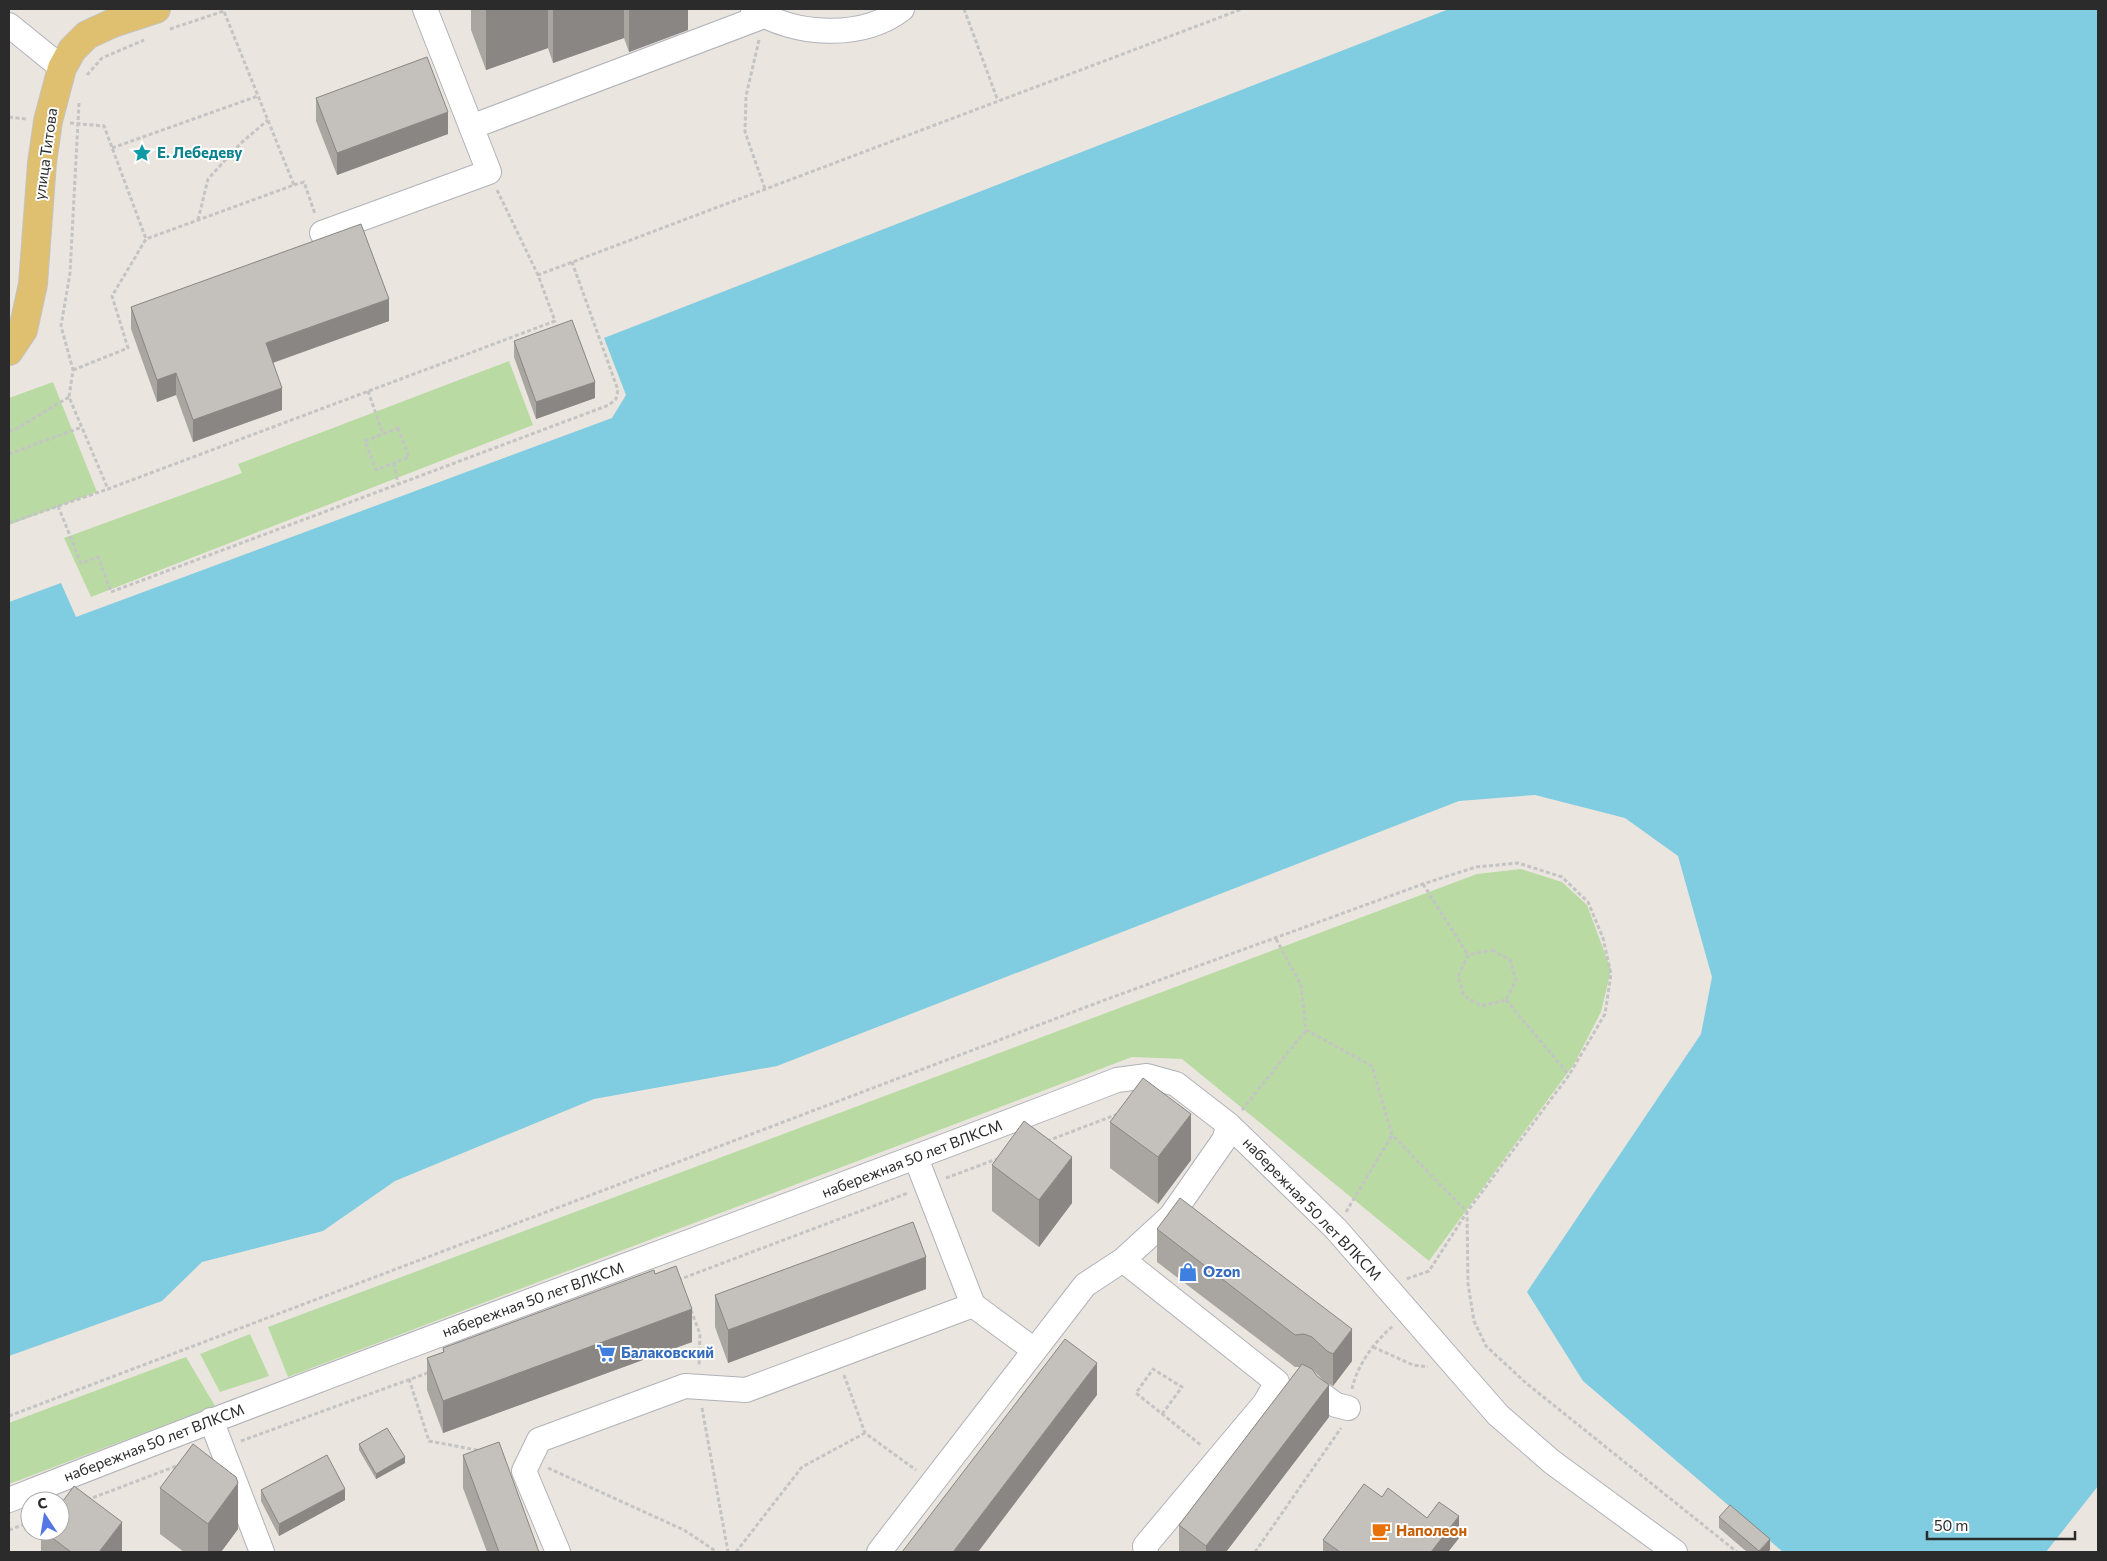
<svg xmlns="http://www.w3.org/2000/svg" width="2107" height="1561" viewBox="0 0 2107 1561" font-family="Commissioner,sans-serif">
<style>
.green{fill:#b9dba3}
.water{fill:#80cce0}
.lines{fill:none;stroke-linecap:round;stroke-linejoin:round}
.minor-casing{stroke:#b0b2ba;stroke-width:26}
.major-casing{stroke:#c4c4c4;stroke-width:30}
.path{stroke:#c4c4c4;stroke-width:3;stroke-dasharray:4 2.5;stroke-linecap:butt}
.minor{stroke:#fff;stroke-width:24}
.major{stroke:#dfbf70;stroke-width:28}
.wall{fill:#a9a5a1;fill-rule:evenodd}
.shaded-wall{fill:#898683}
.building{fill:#c4c0bb;stroke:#898683}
.labels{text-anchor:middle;stroke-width:4;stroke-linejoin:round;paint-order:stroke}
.culture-label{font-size:15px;font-weight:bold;fill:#0d838f;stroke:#fff;text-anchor:start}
.street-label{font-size:15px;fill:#2b2b2b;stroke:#fff}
.shop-label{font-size:15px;font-weight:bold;fill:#366cbe;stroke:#fff;text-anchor:start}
.food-label{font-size:15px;font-weight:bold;fill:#c56008;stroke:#fff;text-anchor:start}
</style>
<rect width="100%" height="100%" fill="#ebe5df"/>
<path class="green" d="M509,361L533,425L91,597L64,538L242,473L238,464Z
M53,382L97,492L9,525V398Z
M1521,869L1562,882L1587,905L1611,970L1601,1012L1574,1064L1429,1261L1182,1059L1132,1057L288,1377L268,1327L1477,874Z
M250,1334L269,1376L220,1392L200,1354Z
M186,1357L215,1406L9,1484V1423Z"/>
<path class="water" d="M1449,9H2098V1486L2046,1552H1783L1583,1381L1527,1292L1701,1034L1712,977L1678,856L1625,818L1535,795L1459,801L777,1066L594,1099L395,1181L323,1231L202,1262L162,1301L9,1356V602L61,583L76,617L612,418L626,395L604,338Z"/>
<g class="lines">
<g class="minor-casing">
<path id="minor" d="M753,9C794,36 862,40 902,9
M9,25L62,68
M471,127L764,16
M322,233L489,172L425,9
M973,1305L1034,1350
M1325,1397L1336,1405L1348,1408
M211,1420L262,1552
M9,1500C376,1354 749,1223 1117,1080L1147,1076L1176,1084L1229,1125L1336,1229L1498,1415L1552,1462L1675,1552
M558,1552L524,1471L539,1440L685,1386L746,1390L973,1305L916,1158
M879,1552L1085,1285L1123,1260
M1146,1552L1145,1546L1265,1403L1277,1382L1123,1260L1171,1216L1224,1140L1229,1125"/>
</g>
<g class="major-casing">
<path id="major" d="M9,351L23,330L33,284L42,163L48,121L62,68L72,50L87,35L113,23L156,9"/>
</g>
<path class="path" d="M964,9L998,101
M170,29L224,11
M759,40L746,96L745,132L765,189
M87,75L102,58L144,40
M79,103L70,273L61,326L73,370L69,397L108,489
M9,117L26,119
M70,123L104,126L146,239
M112,148L258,96
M294,185L304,182L315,214
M497,190L538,275
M198,220L208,179L241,143L268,120
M73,370L128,348L112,296L146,239L294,185L223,9
M368,391L383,434
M398,428L409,457L376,470L365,441Z
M9,431L16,429L69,397
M9,454L82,427
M394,463L398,484
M58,506L81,563L98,557L111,592L609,405L616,399L618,390L572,262
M9,523L108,489L555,321L538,275L1242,9
M1423,884L1468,955
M1276,939L1301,985L1306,1030L1372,1066L1392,1135L1467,1212L1468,1284L1474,1321L1486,1346L1526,1383L1737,1552
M1492,950L1510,960L1516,980L1506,1000L1482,1006L1464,996L1458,977L1468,955Z
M1506,1000L1569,1075
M1242,1110L1306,1030
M1047,1141L1118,1114
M946,1178L997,1159
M1346,1212L1392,1135
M678,1280L908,1193
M691,1310L700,1334L699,1367
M1373,1347L1413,1365L1428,1367
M844,1375L865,1433L916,1470
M409,1379L429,1441L482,1451
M1352,1389C1357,1365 1375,1341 1393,1326
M702,1408L728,1552
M1162,1414L1182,1387L1153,1369L1136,1393L1202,1446
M9,1416L1102,1001L1423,884L1476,867L1518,863L1562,877L1588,902L1603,938L1611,974L1605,1014L1569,1075L1467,1212L1429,1271L1406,1279
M241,1441L430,1372
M548,1468L684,1530L717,1552
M87,1500L179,1465
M9,1530L30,1522
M736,1552L802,1467L865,1433
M1255,1552L1341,1428"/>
<use href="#minor" class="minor"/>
<use href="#major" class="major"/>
</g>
<path class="wall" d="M471,9H688V30L629,52L624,38L553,63L548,48L486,70L471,30Z
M316,98L448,134L337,175L316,121Z
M131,307L389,321L273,363L282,410L193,442L176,395L157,402L131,329Z
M514,341L595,398L536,419L514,357Z
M1110,1122L1191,1160L1158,1204L1110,1168Z
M992,1165L1072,1203L1039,1247L992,1211Z
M1157,1229L1352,1361L1333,1386L1329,1384V1417L1226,1552H1179V1525L1300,1367H1295L1157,1262ZM1312,1369L1324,1381L1317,1376Z
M655,1274L692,1342L443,1433L427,1390V1358L443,1352V1348Z
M926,1289L728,1363L715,1327V1295Z
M359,1444L405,1463L376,1479L359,1450Z
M463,1455L539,1552H487L463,1488Z
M160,1488L238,1529L221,1552H184L160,1534Z
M261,1490L345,1500L279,1536L261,1501Z
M1382,1497L1427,1518L1459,1538L1448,1552H1323V1540Z
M1719,1517L1770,1550L1768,1552H1747L1719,1528Z
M41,1531H60L122,1552H41Z"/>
<path class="shaded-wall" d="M486,9H548V48L486,70Z
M553,9H624V38L553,63Z
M629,9H688V30L629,52Z
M448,112V134L337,175V153Z
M389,299V321L266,365V343Z
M176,373V395L157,402V380Z
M595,382V398L536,419V402Z
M282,388V410L193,442V420Z
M1191,1114V1160L1158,1204V1157Z
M1072,1157V1203L1039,1247V1200Z
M926,1257V1289L728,1363V1330Z
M692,1309V1342L443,1433V1401Z
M1352,1329V1361L1333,1386V1354Z
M1097,1363V1395L978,1552H953Z
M1329,1385V1417L1226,1552H1206V1546Z
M405,1457V1463L376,1479V1474Z
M238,1483V1529L221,1552H208V1524Z
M345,1489V1500L279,1536V1524Z
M1459,1516V1538L1448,1552H1431Z
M122,1522V1552H99Z
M1770,1539V1550L1768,1552H1759Z"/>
<path class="building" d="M427,57L448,112L337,153L316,98Z
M361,224L389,299L266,343L282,388L193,420L176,373L157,380L131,307Z
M572,320L595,382L536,402L514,341Z
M1143,1078L1191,1114L1158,1157L1110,1122Z
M1024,1121L1072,1157L1039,1200L992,1165Z
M1180,1198L1352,1329L1333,1354L1327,1351L1312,1337L1304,1334L1295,1335L1157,1229Z
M913,1222L926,1257L728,1330L715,1295Z
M676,1266L692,1309L443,1401L427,1358L444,1352L443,1348L654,1270L655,1274Z
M1065,1339L1097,1363L953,1552H902Z
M1302,1364L1312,1369L1317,1376L1329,1385L1206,1546L1179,1525Z
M387,1428L405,1457L376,1474L359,1444Z
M499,1442L539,1552H499L463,1455Z
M193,1444L236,1477L238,1483L208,1524L160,1488Z
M327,1455L345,1489L279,1524L261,1490Z
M1364,1484L1382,1497L1388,1488L1427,1518L1439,1502L1459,1516L1431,1552H1340L1323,1540Z
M74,1486L122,1522L99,1552H71L43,1531H60V1505Z
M1730,1505L1770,1539L1759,1551L1719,1517Z"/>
<defs>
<g id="sight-bare" transform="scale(1.5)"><path d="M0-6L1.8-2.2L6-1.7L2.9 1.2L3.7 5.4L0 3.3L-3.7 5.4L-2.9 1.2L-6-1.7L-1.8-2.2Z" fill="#0f9aa8" stroke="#fff" stroke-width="2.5" paint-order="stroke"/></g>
<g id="shop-bare" transform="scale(1.5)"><path d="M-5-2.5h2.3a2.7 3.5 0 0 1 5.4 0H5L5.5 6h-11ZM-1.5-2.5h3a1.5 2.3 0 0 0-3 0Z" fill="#3f7fe0" stroke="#fff" stroke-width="2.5" paint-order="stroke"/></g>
<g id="supermarket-bare" transform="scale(1.5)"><path d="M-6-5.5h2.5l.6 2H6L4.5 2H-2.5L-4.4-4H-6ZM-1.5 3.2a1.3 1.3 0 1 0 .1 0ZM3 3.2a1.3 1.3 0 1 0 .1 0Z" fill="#3f7fe0" stroke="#fff" stroke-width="2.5" paint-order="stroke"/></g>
<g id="cafe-bare" transform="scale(1.5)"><path d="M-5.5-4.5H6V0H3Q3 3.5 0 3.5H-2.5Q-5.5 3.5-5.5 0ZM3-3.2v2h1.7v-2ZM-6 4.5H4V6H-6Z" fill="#e8710a" stroke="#fff" stroke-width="2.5" paint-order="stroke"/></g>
</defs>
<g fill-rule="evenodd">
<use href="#sight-bare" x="142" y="153"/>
<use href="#shop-bare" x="1188" y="1272"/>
<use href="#supermarket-bare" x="606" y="1353"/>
<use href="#cafe-bare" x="1381" y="1531"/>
</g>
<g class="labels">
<g class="culture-label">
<text x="157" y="158">Е. Лебедеву</text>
</g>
<g class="street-label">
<text transform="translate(46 154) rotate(-82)" y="5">улица Титова</text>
<text transform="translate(912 1159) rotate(-21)" y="5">набережная 50 лет ВЛКСМ</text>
<text transform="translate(1312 1209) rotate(46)" y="5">набережная 50 лет ВЛКСМ</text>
<text transform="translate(533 1300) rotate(-20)" y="5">набережная 50 лет ВЛКСМ</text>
<text transform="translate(154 1443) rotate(-21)" y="5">набережная 50 лет ВЛКСМ</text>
</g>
<g class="shop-label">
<text x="1203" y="1277">Ozon</text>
<text x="621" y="1358">Балаковский</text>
</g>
<g class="food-label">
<text x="1396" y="1536">Наполеон</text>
</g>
</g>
<rect width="2107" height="1561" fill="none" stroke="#2b2b2b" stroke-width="20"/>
<g transform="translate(45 1516) rotate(348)"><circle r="24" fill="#ffffff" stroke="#aaaaaa"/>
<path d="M0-4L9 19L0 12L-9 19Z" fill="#5477e3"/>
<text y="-8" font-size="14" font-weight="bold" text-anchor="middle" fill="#2b2b2b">С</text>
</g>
<path d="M1927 1531v8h148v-8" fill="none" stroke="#2b2b2b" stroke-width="2.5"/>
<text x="1934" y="1531" font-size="15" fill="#2b2b2b" stroke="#ffffff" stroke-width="4" paint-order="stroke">50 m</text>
</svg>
